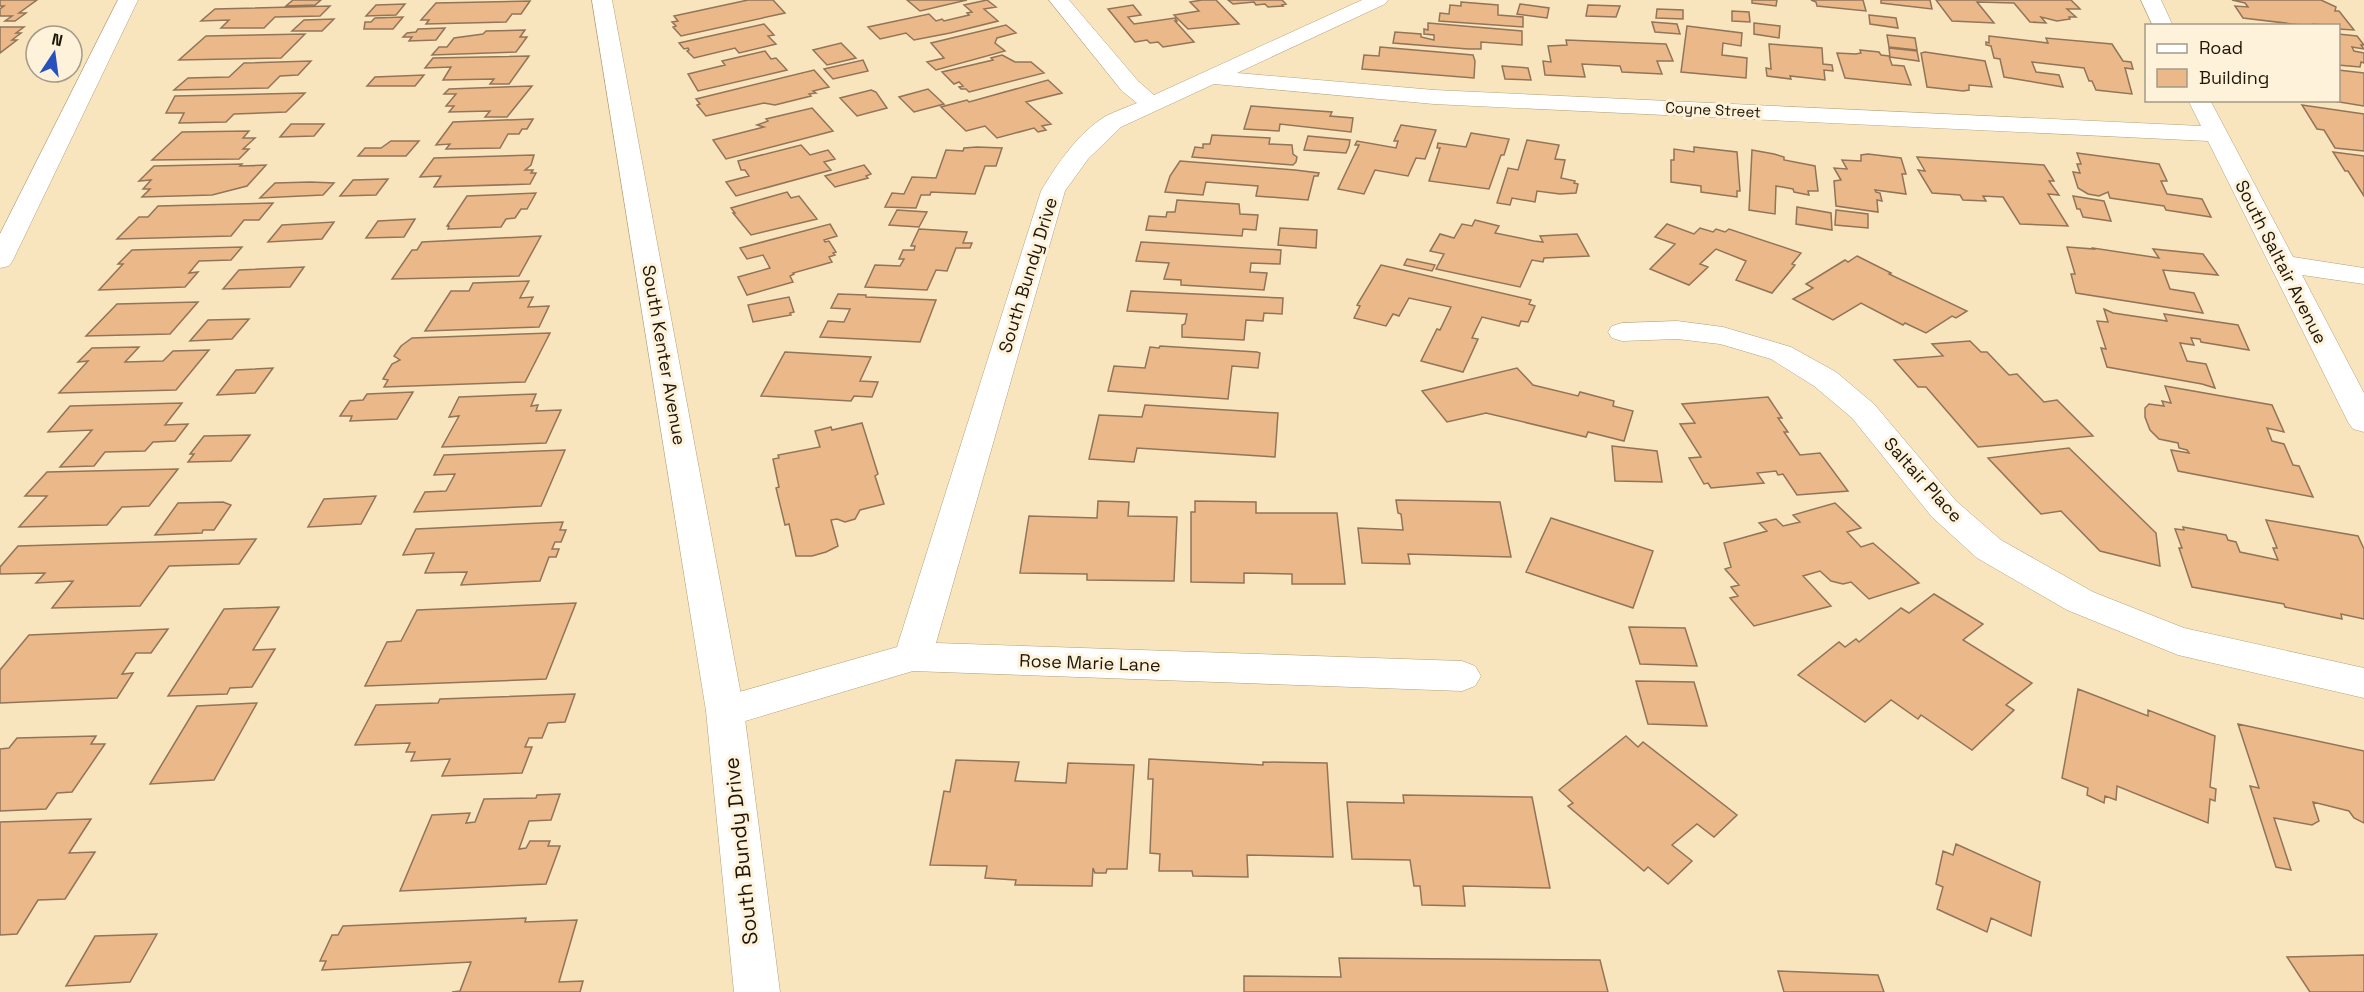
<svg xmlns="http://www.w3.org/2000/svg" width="2364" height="992" viewBox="0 0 2364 992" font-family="'Space Grotesk',sans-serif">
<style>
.building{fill:#ebb989;stroke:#927458;stroke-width:1.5}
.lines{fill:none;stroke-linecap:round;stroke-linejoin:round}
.minor-casing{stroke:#b3a17b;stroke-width:1}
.tertiary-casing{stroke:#b3a17b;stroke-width:1}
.minor{fill:#fff;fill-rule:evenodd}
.tertiary{fill:#fff;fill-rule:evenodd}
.labels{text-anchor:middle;stroke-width:6;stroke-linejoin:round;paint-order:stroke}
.far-street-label{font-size:15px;fill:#1e1709;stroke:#fef2db}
.street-label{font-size:18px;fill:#1e1709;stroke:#fef2db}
.near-street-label{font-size:21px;fill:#1e1709;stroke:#fef2db}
</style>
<rect width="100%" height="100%" fill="#f8e4bd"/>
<path class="building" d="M0,0H37L19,13H26L15,21H5L12,16H0V9L4,6H0Z
M293,0H321L315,5L286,6Z
M748,0H773L785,13L681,36L673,27L676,26L672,22L678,21L674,16Z
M907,0H967L920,11Z
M987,0L996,7L984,9L998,21L950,33L914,40L906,33L880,39L868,27L929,14L936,21L942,19L944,21L969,15L967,13L972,12L964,5Z
M1202,0H1216L1239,24L1188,29L1174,15L1199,11L1190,2Z
M1228,0H1282L1286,4L1282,5L1283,6L1268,7L1265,4L1256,5L1254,2L1233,4Z
M1752,0H1777L1776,6L1752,3Z
M1811,0H1863L1866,11L1817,6L1816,2Z
M1881,0H1930L1932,9L1881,3Z
M1936,0H2071L2080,9H2067L2076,17H2069L2070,19L2057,21L2041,17L2046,23L2030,22L2014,3L1977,2L1994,23L1952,21Z
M2232,0H2321L2336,7L2335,11H2339L2354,30L2338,29V26L2313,24L2314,26H2310L2243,18L2235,6L2248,7L2245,3Z
M530,1L521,14H512L506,22L426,24L429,20H421L436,3Z
M1461,2L1498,5V15L1523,17V27L1439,21L1440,13L1449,14L1450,5L1461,6Z
M405,4L396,15L366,16L376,5Z
M1520,4L1549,8L1547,18L1517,14Z
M1133,5L1141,15L1128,17L1134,24L1175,18L1177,21H1175L1194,42L1163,47L1158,42L1150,43L1147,40L1135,42L1108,9Z
M1588,5L1620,6L1616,17L1586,16Z
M330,6L320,16L275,17L264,28H221L229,20L201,21L215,9Z
M1657,9L1683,10V19L1656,18Z
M1732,11L1749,12L1750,22L1732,21Z
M1869,15L1896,18L1898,28L1870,24Z
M403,17L393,29H364L365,22H371L375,18Z
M334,19L322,31H292L304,20Z
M1652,22L1677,24L1680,34L1655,32Z
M1428,23L1522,31V45L1481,42V49H1468L1393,43L1395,32L1421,34V37L1434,40V35L1424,34V29L1428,30Z
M1754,23L1780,26L1779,38L1754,34Z
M764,24L774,35L768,36L776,44L739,53L735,48L694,58L687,51L689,50L688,48L684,49L679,43Z
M1006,25L1016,33L997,38L995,43L1005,51L936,70L927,62L944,58L931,43Z
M1687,26L1742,33L1741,46L1723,43L1722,55L1747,58L1746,78L1681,72Z
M0,27H24L16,33H21L12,40H17L0,53Z
M445,28L436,40L409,41L412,37H403L407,33L416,32L418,29Z
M525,30L520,37H527L516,52L432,55L439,47H447L454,38L483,34L486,31Z
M305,34L281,58L179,60L206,36Z
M2338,34L2357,36L2364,45H2361L2364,49L2352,47L2354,51L2364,53V63L2361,62L2360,67L2338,65Z
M1887,35L1915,38L1917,50L1889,47Z
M1989,36L2048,43L2046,38L2112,44L2123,61L2131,62L2133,69L2125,68L2132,94L2096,90L2092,81H2089L2084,68L2032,62L2036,72L2059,75L2063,87L2004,77L2000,59L1994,58L1991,46L1986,45V42L1989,43Z
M1566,40L1666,44L1673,61H1657L1662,74L1622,72L1620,66L1582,64L1585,77L1545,75L1543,61L1551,62L1548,46L1567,45Z
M841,43L856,58L827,65L813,50Z
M1769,44L1822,48L1823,64L1832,65L1833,71L1824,70L1825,80L1790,76L1791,79L1767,76L1766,68L1771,69Z
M1380,47L1473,55L1475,61L1474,78L1362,69L1364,55L1379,56Z
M1889,48L1917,51L1919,61L1890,57Z
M1860,50L1879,52L1881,55L1889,56L1892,65L1904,66L1911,85L1845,78L1837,53L1856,54L1861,53Z
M765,51L771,59L776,58L787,70L698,91L688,74L725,65L722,61Z
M1925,52L1985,61L1992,87L1969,85V90L1963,91L1927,87L1921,53Z
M1002,55L1015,62H1031L1044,73L969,92L966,89H961L959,87L963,86L959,82L954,84L942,72L993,60L991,58Z
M529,56L509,84H490L494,79L443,80L451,67L425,68L433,58Z
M863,60L868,71L833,79L824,69Z
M311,61L298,75L280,76L268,88L174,90L188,78L229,77L244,63Z
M1502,66L1528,68L1531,80L1505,79Z
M814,70L829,87L813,91L816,93L809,94L811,96L775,105L764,103L706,116L697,105L700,104L696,99Z
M2338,70L2364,73V106L2327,100H2338Z
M424,75L415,86H367L375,77Z
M1048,80L1062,93L1026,102L1051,124L1042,126L1046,130L1038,132L1034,128L997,138L985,126L966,131L941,107L967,100L969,102Z
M532,86L507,117H485L490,111L449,112L454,106H446L456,94H444L449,89Z
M928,89L944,104L914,112L899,97Z
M871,90L876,92L887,108L857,116L840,98Z
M305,93L286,112L234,114L226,122L179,123L184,113H166L175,96Z
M2302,105L2364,114V151L2335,148L2324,130L2317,129Z
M1251,106L1332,112L1330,116L1353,118L1351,132L1280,124L1279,131L1244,129Z
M812,108L833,131L726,159L713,140L764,127L757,125L768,121L766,119Z
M533,119L527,129H522L519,134H508L500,148L446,149L450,144L436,145L453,122Z
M291,124H324L314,136L280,137Z
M1401,125L1436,130L1425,159L1416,158L1408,176L1375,170L1364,194L1338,189L1359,145H1355L1357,141L1396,148L1398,141H1394Z
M249,131L243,138H255L243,149H249L239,159L152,160L182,132Z
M1471,133L1509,139L1504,155H1501L1489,189L1429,181L1440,148H1437L1438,143L1466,147Z
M1212,135L1270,138L1269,144L1292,145L1293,154L1297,157L1296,162L1293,165L1192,157L1195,147L1203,148V144H1210Z
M1308,136L1350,140L1349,146L1346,153L1304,150Z
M1527,140L1559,145L1555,159L1565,160L1561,178L1575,181L1574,183L1578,184L1576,193L1560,194L1537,191L1535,202L1512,198L1510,205L1497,203L1508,168L1518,170Z
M391,141H419L406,156H358L365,148H381Z
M801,145L810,155L828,150L835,159L824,162L831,170L736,196L726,182L749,176L745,170H741L738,161Z
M977,147L1002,148L996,166H985L975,194L931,192L930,195H921L916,208L885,207L892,193L904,194L912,177L936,178L946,150L963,151L964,148Z
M1694,147L1737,152L1740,191H1737V197L1701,192V186L1671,182V160H1674V149L1694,152Z
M1752,150L1774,154L1784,157V160L1815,166L1818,191H1808L1809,195L1794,192L1793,189L1776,186L1775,214L1749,210Z
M2333,152L2364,156V196L2348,171H2345Z
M2077,153L2159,164L2167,181H2161L2167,194L2202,199L2211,217L2166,210L2164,206L2110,198L2108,192L2099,196L2088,194L2078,188L2073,172L2080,173L2077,164H2081Z
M1868,154L1901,158L1906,174H1902L1906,194L1875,190L1876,192L1880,193L1882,201L1877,200L1878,212L1836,206L1834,181L1841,180L1834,168L1847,169L1842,160L1861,161V155Z
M534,155L531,165L525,170H533L531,173H536L530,184L434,187L441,176L420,177L434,158Z
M1917,157L2044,165L2054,181H2049L2059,195L2048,194L2068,226L2020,224L2003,197L1983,196L1986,201L1963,200L1960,195L1932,193L1918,170L1925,171Z
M1180,161L1295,170L1319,173L1318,176H1314L1308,200L1256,196L1258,186L1206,182L1203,195L1165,192L1170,176Z
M242,164L240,166L266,165L247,186L212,195L142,197L150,189H143L151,180L139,181L154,166Z
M864,165L871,174L866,176L868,178L835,187L825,176Z
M388,179L376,195L340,196L353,180Z
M275,183L310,182L334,183L323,195L260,198Z
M787,192L791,198L799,196L817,219L751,235L733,213H735L731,208Z
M536,193L527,209H521L515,218L506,219L501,227L448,229L449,226H447L467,196Z
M2073,196L2104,201L2111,221L2083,217L2080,209H2077Z
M1177,200L1239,204L1240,214L1258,215L1256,230L1243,229L1242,236L1146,230L1149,216L1166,217L1167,212H1175Z
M273,203L259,220H244L231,236L117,239L139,217H148L158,206Z
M1797,207L1831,213L1832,230L1796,224Z
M897,210L927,212L919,227L889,225Z
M1836,210L1868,214V228L1835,225Z
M415,219L404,237L366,238L378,221Z
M1475,220L1499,226L1495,233L1534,241L1543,242L1540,236L1577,234L1589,256L1544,258L1543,262L1532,260L1520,287L1436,269L1444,254L1430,251L1440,234L1454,238L1462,224L1472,226Z
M334,222L322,239L268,242L282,225Z
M830,224L837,236L824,240L825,242L829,241L836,252L833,253L835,255L829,257L832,262L793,273L794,274L790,276L793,282L747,295L738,277L770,268L763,255L747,259L740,248Z
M1667,224L1694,234L1700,228L1713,232L1716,229L1725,232L1729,229L1801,253L1792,264L1795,265L1772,293L1736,280L1746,261L1716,249L1700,264L1708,267L1689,285L1650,269L1675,244L1655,237Z
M1280,228L1317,230L1316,248L1278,245Z
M919,229L967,232L963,243H972L970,248H956L947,271L936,270L927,290L865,287L875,265L900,266L904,259H899L903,250H914L915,246H911Z
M541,236L519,276L392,279L412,250H417L422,242Z
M1141,242L1281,250L1280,264L1251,263L1250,272L1267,273L1264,290L1181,285V280L1164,279L1169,263L1136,261Z
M242,247L231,260L199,261L189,273L198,272L185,287L99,290L123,264H118L132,250Z
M2067,247L2094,249L2093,248L2159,258L2153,249L2203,254L2218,275L2163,270L2170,289L2194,293L2203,313L2076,293L2071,274H2075Z
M1857,256L1891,273L1889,274L1967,311L1956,318L1952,316L1926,333L1905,323L1903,325L1861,303L1833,320L1793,299L1813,288L1806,284L1845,260L1848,262Z
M1407,259L1435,265L1432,271L1404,265Z
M1381,265L1531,300L1529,304L1535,306L1528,322L1521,321L1519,326L1482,317L1472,338L1478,339L1463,372L1421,361L1437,329L1440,330L1451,307L1409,298L1399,316L1393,314L1386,326L1354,318L1360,306L1357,305Z
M304,267L290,287L223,289L239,270Z
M529,281L520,298L533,297L528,307L549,306L539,327L425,331L451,291H469L473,283Z
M1131,291L1283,298L1282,314L1264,313L1263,321L1246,320L1244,340L1182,337V325L1185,324L1187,314L1127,311Z
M838,294L866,295V297L936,300L920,342L820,337L828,321L844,322L850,309L831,308Z
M789,297L794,312L790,313L791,315L753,322L748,305Z
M198,302L170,334L86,336L117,304Z
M2104,309L2113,313L2167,321L2164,314L2238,325L2249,350L2201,342L2200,339L2191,338L2194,345L2180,343L2187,361L2206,364L2215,388L2202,384L2107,367L2101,348L2106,349L2097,321L2108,322Z
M249,319L232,339L190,341L208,320Z
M550,333L525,382L384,387L388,380L383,379L392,364L400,360L394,356L401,346L412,338Z
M1970,341L1981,352H1987L2009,375L2017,374L2044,402L2057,400L2093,436L1978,447L1926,387H1918L1894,360L1943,356L1932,344Z
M1160,346L1257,352L1260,353L1258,368L1232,366L1228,399L1108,391L1114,366L1145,368L1150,347L1159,348Z
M139,347L125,362L163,361L173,351L209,350L176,390L59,393L88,361L78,362L92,348Z
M785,352L871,357L860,381L878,382L872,397L854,396L851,401L761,396Z
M273,368L255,393L217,395L236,370Z
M1517,368L1533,385L1578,396L1580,392L1614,401L1613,406L1633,411L1624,441L1588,432L1586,437L1486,413L1447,422L1422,391Z
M2165,386L2272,405L2284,432L2267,428L2272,441L2284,444L2293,465L2299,466L2313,497L2178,471L2171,450L2189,453L2187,450L2179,448L2178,443L2159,439L2150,430L2145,417V408L2149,404L2164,406L2162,401L2171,403Z
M413,392L397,419L350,421L352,416H340L350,401L363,400L367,394Z
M536,394L531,406L538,405L536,411L561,410L546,443L442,447L459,416L449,417L459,397Z
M1768,397L1782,418H1778L1788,432H1784L1800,455L1820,453L1848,491L1797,495L1783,474L1778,475L1776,471L1757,473L1764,483L1711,488L1708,483L1704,484L1689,458L1701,457L1680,424L1695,423L1682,404Z
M182,403L165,425L188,424L175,441L153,442L145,451L105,452L94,466L60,467L92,430L48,432L70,406Z
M1145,405L1278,413L1275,457L1137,448L1134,462L1089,459L1099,415L1142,417Z
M862,423L878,474L875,476L884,504L860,510L855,519L845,522L837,519L831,520L838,546L826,552L812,556H796L789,524L785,525L776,488L779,487L773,459L779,458L778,455L820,447L815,431L831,427L832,430Z
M250,435L231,461L188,462L194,454H190L204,436Z
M1612,446L1657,451L1662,482L1615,481Z
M2069,448L2156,533L2160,566L2100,551L2061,511L2041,514L1988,458Z
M565,450L541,506L414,512L425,492L446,491L455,474L434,475L444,455Z
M178,469L149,506L122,507L107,525L19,527L47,496H25L47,472Z
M376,496L361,524L308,527L324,499Z
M1396,500L1500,502L1511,557L1408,554L1410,564L1362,563L1358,528L1403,530L1401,514L1398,513Z
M1098,501L1129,502L1128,516L1177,517L1174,581L1087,580V574L1020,573L1029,516L1097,518Z
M1195,501L1256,502V513H1337L1345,584H1292V574L1244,573V583L1191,582V512H1195Z
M223,502L231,505L214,530H203L202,533L155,535L178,503Z
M1835,503L1861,528L1847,532L1861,547L1873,543L1919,583L1869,599L1851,582L1843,584L1831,581L1820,571L1803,576L1831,606L1754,626L1730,598L1738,596L1731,587L1739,585L1725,569L1731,567L1724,543L1767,531L1759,523L1776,519L1783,526L1800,522L1793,515Z
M1551,518L1653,551L1633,608L1526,572Z
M2266,520L2358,536L2364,549V619L2341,614L2342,619L2285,607L2284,604L2192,587L2179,548H2182L2175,529L2184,530L2183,527L2226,535L2228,540L2236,542L2240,552L2278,560L2273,548H2277Z
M563,522L560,530H566L561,542H555L552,549H559L556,557H549L540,581L461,585L467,572L425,573L434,553L403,555L416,529Z
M256,539L239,564L169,566L140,606L52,608L73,581L36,583L45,573L0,574V567L18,546Z
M1934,594L1983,624L1963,640L2032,683L2006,705L2014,710L1972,750L1921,715L1918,719L1891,700L1865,722L1798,675L1839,642L1845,647L1856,639L1859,642L1901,608L1909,613Z
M576,603L546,679L365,686L387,642L401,641L417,610Z
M279,607L253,650L275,649L252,687L230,688L227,694L168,696L224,609Z
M1629,627L1685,628L1697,666L1640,664Z
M168,629L151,653H136L122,674L133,673L117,698L0,703V670L29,635Z
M1636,681L1694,682L1707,726L1648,724Z
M2078,689L2148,716V710L2215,736L2210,787L2216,789L2215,801L2210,799L2208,823L2117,786L2116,800L2105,796L2104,803L2087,795L2088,788L2062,778Z
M575,694L565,722L548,723L542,738H529L525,747H532L522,773L442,776L450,759L411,761L415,752H406L410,743L355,745L376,705L438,703L440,699Z
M257,703L214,780L150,784L197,706Z
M2238,724L2364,751V823L2354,818L2349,811L2313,802L2319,821L2312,825L2274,818L2291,870L2276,867L2250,786L2259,788Z
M96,736L91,744H105L72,792L57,793L46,809L0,811V749L9,748L17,738Z
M1626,736L1638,747L1643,742L1737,815L1714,837L1697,824L1672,845L1692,861L1668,884L1648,867L1644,871L1568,806L1573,803L1559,790Z
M1149,759L1263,765V762L1327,763L1333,857L1247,855L1248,877L1193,876L1192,871H1159L1160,854L1150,853L1153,779H1148Z
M956,760L1019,762L1015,781L1066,783L1068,763L1134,765L1127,869H1107L1106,873H1095L1093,868L1092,886L1015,885L1016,880L985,878L987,866L930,865L944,791L950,792Z
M560,794L551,820L529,821L519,849L526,848L530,841H550L548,846H560L546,884L400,891L432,815L470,813L466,823L475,822L484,799L536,798L537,795Z
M1403,795L1532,797L1550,888L1463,886L1465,906L1422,905L1420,886H1414L1410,860L1352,859L1347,802L1404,803Z
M91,819L69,853L95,852L65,899L38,900L17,934L0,935V822Z
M1956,844L2040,882L2031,936L1991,918L1987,932L1937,909L1943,887L1936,884L1943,851L1953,855Z
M526,918L525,922L577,920L559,982L583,981L580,992H452L460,991L471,962L322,970L326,961H320L332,935H338L343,926Z
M157,934L130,982L66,986L95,936Z
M2364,955V992H2310L2287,957Z
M1339,958L1600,960L1608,992H1244V976L1341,977Z
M1778,971L1878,975L1884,992H1784Z"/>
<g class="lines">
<g class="minor-casing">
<path id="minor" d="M118,0H138L13,260L9,266L0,268V234Z
M1049,0H1069L1138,81L1154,95L1362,0H1388L1385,4L1237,73L1434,90L2201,126L2188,100H2210L2293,257L2364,268V284L2302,275L2364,393V432L2353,429L2348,422L2208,141L1434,104L1214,84L1121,127L1088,159L1065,191L936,643L1462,661L1475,666L1481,676L1475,686L1462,691L913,671L725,727L711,722L706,711L711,700L897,647L1041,191C1057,164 1079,132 1106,116C1116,111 1127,107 1137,103L1122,91Z
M2141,0H2161L2173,26H2153Z
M1677,321L1723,327L1791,347L1836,372L1874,404L1956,501L2001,540L2093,592L2184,628L2364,668V698L2178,655L2067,610L1977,558L1932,517L1852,418L1814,386L1771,359L1720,344L1677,339L1622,341L1612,338L1608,332L1612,326L1622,323Z"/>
</g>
<g class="tertiary-casing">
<path id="tertiary" d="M592,0H612L744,711L780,992H734L706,711Z"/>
</g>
<use href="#minor" class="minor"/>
<use href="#tertiary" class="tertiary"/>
</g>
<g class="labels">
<g class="far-street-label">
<text transform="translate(1713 110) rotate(3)" y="5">Coyne Street</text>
</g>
<g class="street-label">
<text transform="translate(2281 262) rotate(63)" y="6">South Saltair Avenue</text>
<text transform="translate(1028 275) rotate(-73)" y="6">South Bundy Drive</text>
<text transform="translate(664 355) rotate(80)" y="6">South Kenter Avenue</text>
<text transform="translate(1923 480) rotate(48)" y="6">Saltair Place</text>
<text transform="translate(1090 663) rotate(2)" y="6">Rose Marie Lane</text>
</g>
<g class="near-street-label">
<text transform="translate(741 851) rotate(-96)" y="7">South Bundy Drive</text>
</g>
</g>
<rect x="2145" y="24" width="195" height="78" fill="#fef2db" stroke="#a49a87" stroke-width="1.5"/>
<rect x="2157" y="44" width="30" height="9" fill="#ffffff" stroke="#a49a87" stroke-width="1.5"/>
<text x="2199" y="54" font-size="18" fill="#1e1709">Road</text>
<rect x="2157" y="69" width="30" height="18" fill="#ebb989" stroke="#a49a87" stroke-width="1.5"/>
<text x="2199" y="84" font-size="18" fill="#1e1709">Building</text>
<g transform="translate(54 54) rotate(13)"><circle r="28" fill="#fef2db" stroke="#a49a87" stroke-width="1.5"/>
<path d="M0-4.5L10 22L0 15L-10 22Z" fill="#2851c0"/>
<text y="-9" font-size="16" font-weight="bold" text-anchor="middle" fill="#1e1709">N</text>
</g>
</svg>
